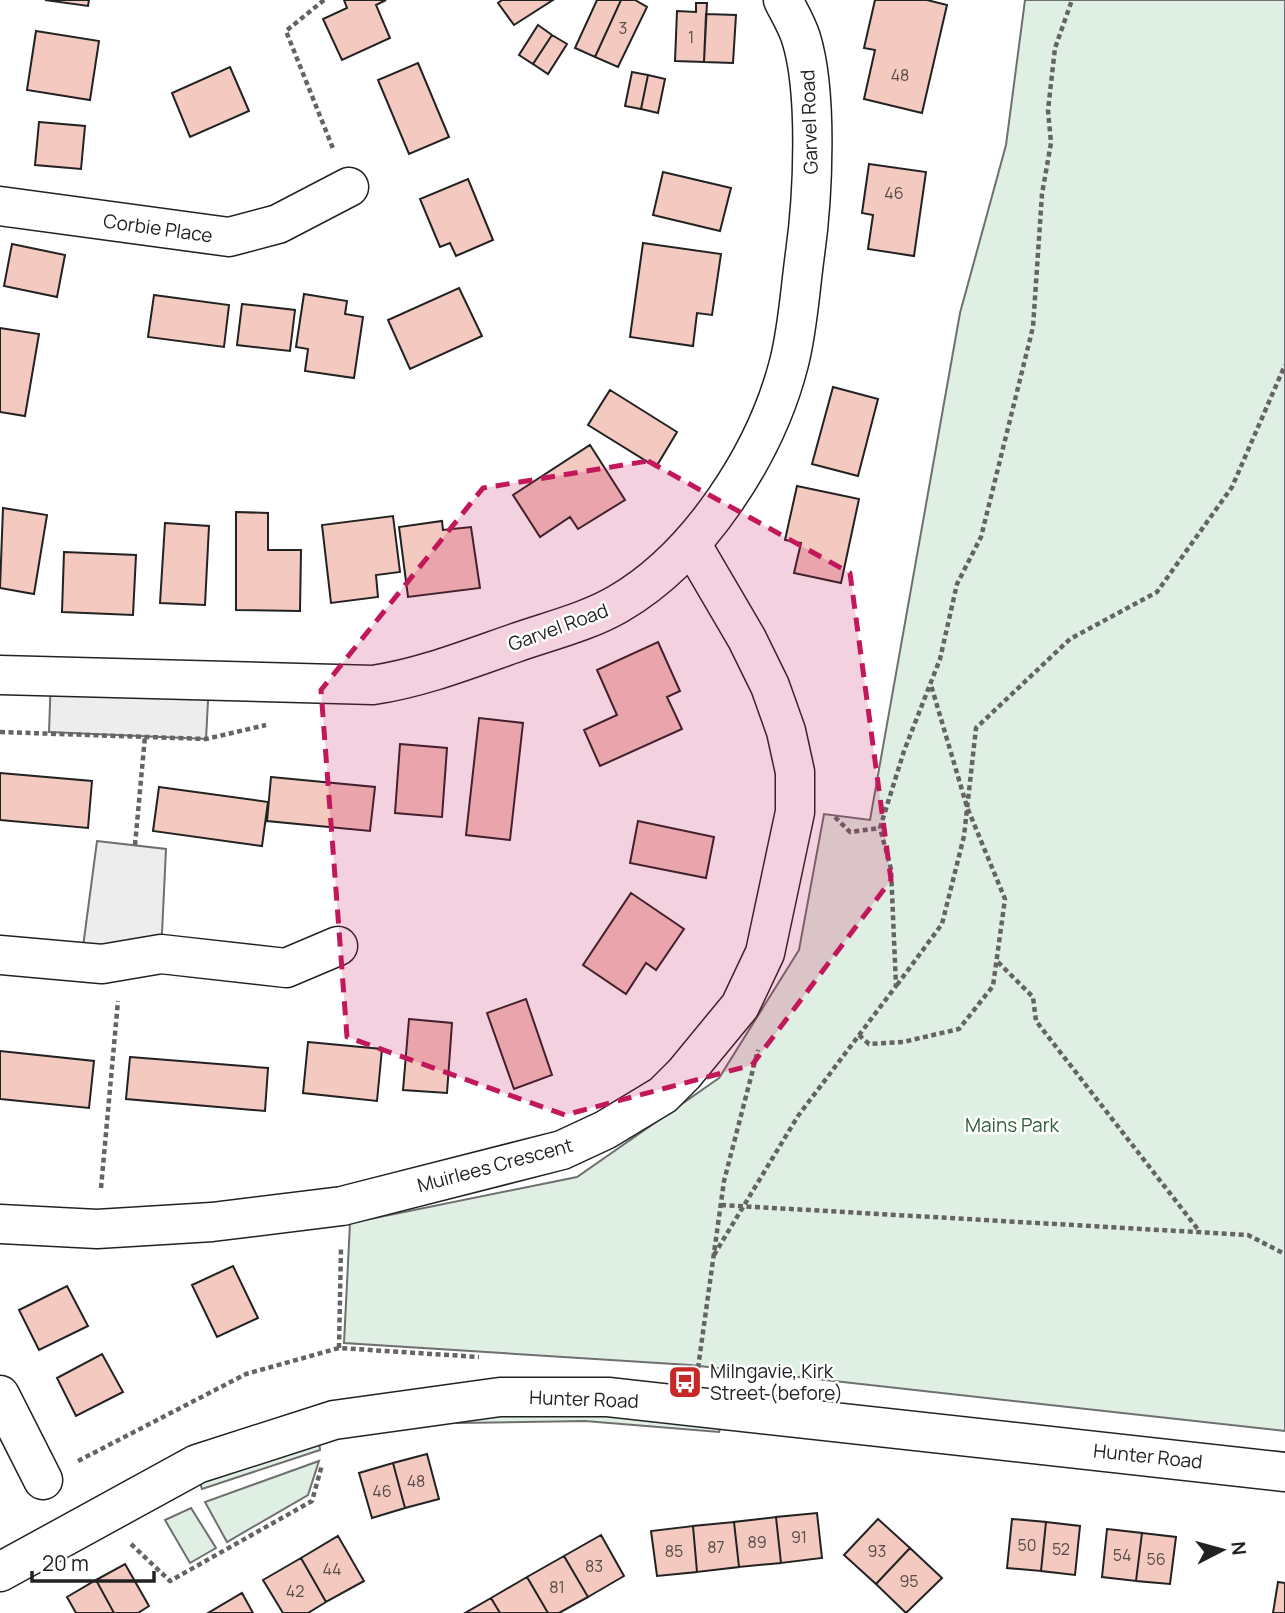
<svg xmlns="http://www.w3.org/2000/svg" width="1285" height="1613" viewBox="0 0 1285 1613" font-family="Manrope,sans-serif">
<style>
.green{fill:#e0efe3;stroke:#6f6f6f;stroke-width:2}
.parking{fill:#ededed;stroke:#6f6f6f;stroke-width:2}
.building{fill:#f3c9c0;stroke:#222;stroke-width:2}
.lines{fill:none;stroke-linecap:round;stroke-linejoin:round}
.minor-casing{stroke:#222;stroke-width:41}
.path{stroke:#646464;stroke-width:4.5;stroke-dasharray:5 3.5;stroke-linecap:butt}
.minor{stroke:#fff;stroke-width:38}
.marked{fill:#c2185b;fill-opacity:0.2;stroke:#c2185b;stroke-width:5;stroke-dasharray:14 9;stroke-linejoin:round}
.labels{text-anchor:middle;stroke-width:5;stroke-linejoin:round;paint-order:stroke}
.number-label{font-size:16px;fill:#564c4a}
.street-label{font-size:19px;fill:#222;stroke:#fff}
.park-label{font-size:19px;fill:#2f5e38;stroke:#fff}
.poi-label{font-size:19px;fill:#222;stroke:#fff;text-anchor:start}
</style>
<rect width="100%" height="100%" fill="#fff"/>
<path class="green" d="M1025,0H1285V1431L690,1365L344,1343L350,1223L577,1177L719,1078L799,950L824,814L870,820L960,313L1006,145Z
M582,1413L721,1426L719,1432L585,1421L457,1423L456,1416Z
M319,1441L320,1450L202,1489L200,1483Z
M319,1461L308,1495L227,1542L205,1502Z
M191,1508L216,1548L190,1563L165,1520Z"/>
<path class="parking" d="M51,676L209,682L206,739L49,732Z
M97,841L166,849L161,954L81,962Z"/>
<path class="building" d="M45,0H89L88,6Z
M344,0H386L376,5L390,38L342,60L323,19L347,8Z
M502,0H553L514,25L498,3Z
M597,0H621L595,57L575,48Z
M621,0H635L647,7L618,67L595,57Z
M875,0H927L947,5L922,113L864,99L875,50L864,48Z
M696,3H707L704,62L675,61L677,11L696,12Z
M706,14L736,15L733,63L704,62Z
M538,25L552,35L533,64L519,55Z
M36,31L99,41L90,100L27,90Z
M552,35L567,44L548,74L533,64Z
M418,63L449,137L409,154L378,80Z
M230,67L249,111L190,137L172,93Z
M632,72L648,75L641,109L625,106Z
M648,75L665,79L658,113L641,109Z
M39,122L85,126L81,169L35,165Z
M869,164L926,172L914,256L868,249L873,215L862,213Z
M663,172L731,188L720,231L653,215Z
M468,179L493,240L456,256L450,243L440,247L420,199Z
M643,243L721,254L712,315L697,313L693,346L630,337Z
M12,244L65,255L57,297L4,286Z
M459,288L482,336L410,369L388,320Z
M304,294L347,301L345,314L363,317L354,378L305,371L308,349L296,347Z
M154,295L229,305L224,347L148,337Z
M242,304L295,310L290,351L237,345Z
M0,328L39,334L25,416L0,412Z
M833,387L878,399L858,476L812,464Z
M610,390L677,432L656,467L588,425Z
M590,445L625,500L578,529L570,517L540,537L513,495Z
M797,486L859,499L841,583L794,573L801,543L785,540Z
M3,508L47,515L34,594L0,588Z
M236,512L268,513V550H301L300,611L236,610Z
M393,516L400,572L376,575L378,597L331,603L322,525Z
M442,521L443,530L471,527L480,588L408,597L399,527Z
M165,523L209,526L205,605L160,603Z
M64,552L136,555L133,615L62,612Z
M658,642L680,691L667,697L682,729L600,766L584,730L617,715L597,670Z
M479,718L523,723L510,840L466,835Z
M400,744L447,748L442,817L395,813Z
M0,773L92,781L88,828L0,820Z
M271,777L375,787L370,831L267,821Z
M159,787L268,802L262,846L153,831Z
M638,821L714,837L706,878L630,863Z
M631,893L684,929L656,970L646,963L626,994L583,965Z
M526,999L552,1075L514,1089L487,1013Z
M409,1019L452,1023L447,1093L403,1090Z
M308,1042L382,1049L377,1101L303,1093Z
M0,1051L94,1061L89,1108L0,1099Z
M130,1057L268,1068L265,1111L126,1099Z
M233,1266L258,1318L217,1337L192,1285Z
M67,1286L88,1326L39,1350L19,1310Z
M102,1354L123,1392L76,1416L57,1378Z
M427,1454L439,1499L405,1508L393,1463Z
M393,1463L405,1508L372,1518L359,1473Z
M817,1513L822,1558L781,1563L776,1517Z
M776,1517L781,1563L739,1567L734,1522Z
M878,1519L910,1548L876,1584L844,1555Z
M1012,1519L1046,1522L1041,1571L1007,1568Z
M734,1522L739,1567L697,1572L693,1526Z
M1046,1522L1080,1526L1075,1575L1041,1571Z
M693,1526L697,1572L657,1576L651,1531Z
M1107,1529L1142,1533L1136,1581L1102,1577Z
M1142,1533L1176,1537L1170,1584L1136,1581Z
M601,1535L624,1576L588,1597L564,1556Z
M338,1536L364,1581L326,1602L301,1558Z
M910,1548L942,1578L906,1613L876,1584Z
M564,1556L588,1597L559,1613H548L527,1577Z
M301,1558L326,1602L308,1613H283L263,1580Z
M125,1564L149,1606L138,1613H114L96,1580Z
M527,1577L548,1613H500L491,1598Z
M96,1580L114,1613H76L67,1597Z
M1278,1582L1285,1583V1613H1273Z
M242,1593L253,1613H208Z
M491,1598L500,1613H465Z"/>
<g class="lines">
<g class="minor-casing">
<path id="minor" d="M0,206L229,237L278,224L349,187
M0,675L373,685C421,678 469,659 515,643C549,631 587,622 618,604C699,557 766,453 789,363C798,328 800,290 805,254C813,197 818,92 801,38C797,25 789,12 783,0
M0,955L102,964L161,954L286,968L338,946
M0,1224L97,1229L212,1222L342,1206L562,1150L605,1130L663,1095L684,1074L740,1006L765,953L795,812V772L786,731L770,686L747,639L692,545
M0,1395L43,1480
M0,1572L197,1464L334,1420L500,1397H608L1285,1472"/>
</g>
<path class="path" d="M324,0L286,31L334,151
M0,732L206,739L266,725
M835,817L850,832L880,828
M135,845L145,736
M998,962L1033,997L1036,1021L1200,1232
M897,985L942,924L964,836L976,728L1070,639L1157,592L1232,487L1285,365
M859,1035L869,1044L903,1042L959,1029L993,986L1005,899L967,807L931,685
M101,1188L118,1001
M721,1205L1248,1235L1285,1254
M714,1255L798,1116L896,986L891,869L880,828L904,751L940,659L957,584L981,537L1033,327L1042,194L1051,143L1048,110L1055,48L1072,0
M339,1348L341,1247
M698,1368L724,1181L758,1050
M78,1461L246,1374L339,1348L479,1357
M131,1544L170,1581L312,1501L322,1465"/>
<use href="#minor" class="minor"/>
</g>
<path class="marked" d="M648,461L850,573L891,880L752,1065L565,1115L347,1037L321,690L483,488Z"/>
<defs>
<g id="bus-square" transform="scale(1.75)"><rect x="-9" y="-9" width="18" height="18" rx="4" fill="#c62828" stroke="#fff"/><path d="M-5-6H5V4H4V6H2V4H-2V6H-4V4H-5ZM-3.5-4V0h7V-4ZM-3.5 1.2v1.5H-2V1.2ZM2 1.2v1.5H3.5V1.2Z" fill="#fff"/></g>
</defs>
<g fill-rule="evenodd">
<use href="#bus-square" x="685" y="1382"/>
</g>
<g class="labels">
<g class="number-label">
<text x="623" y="34">3</text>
<text x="691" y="43">1</text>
<text x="900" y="81">48</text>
<text x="894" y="199">46</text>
<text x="416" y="1487">48</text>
<text x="382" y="1497">46</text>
<text x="799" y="1543">91</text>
<text x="757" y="1548">89</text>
<text x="1027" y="1551">50</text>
<text x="716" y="1553">87</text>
<text x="1061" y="1555">52</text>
<text x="674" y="1557">85</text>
<text x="877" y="1557">93</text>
<text x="1122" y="1561">54</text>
<text x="1156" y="1565">56</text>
<text x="594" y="1572">83</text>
<text x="332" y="1575">44</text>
<text x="909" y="1587">95</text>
<text x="557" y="1593">81</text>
<text x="295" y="1597">42</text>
</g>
<g class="street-label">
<text transform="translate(809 122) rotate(-92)" y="7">Garvel Road</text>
<text transform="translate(158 228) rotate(8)" y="7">Corbie Place</text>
<text transform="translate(558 627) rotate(-20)" y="7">Garvel Road</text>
<text transform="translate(495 1165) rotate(-15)" y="7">Muirlees Crescent</text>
<text transform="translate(584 1399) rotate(2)" y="7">Hunter Road</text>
<text transform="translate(1148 1456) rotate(6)" y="7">Hunter Road</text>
</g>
<g class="park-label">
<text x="1012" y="1132">Mains Park</text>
</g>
<g class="poi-label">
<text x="710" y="1378">Milngavie, Kirk<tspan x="710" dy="22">Street (before)</tspan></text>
</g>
</g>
<g transform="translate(1222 1550) rotate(84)" stroke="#ffffff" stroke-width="5" paint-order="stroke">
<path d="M0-5L12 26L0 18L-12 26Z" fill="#222222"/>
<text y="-10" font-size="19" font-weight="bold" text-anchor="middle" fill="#222222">N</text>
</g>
<path d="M32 1571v10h122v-10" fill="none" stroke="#222222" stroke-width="3.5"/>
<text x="42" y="1571" font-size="21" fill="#222222" stroke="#ffffff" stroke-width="5" paint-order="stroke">20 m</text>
</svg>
